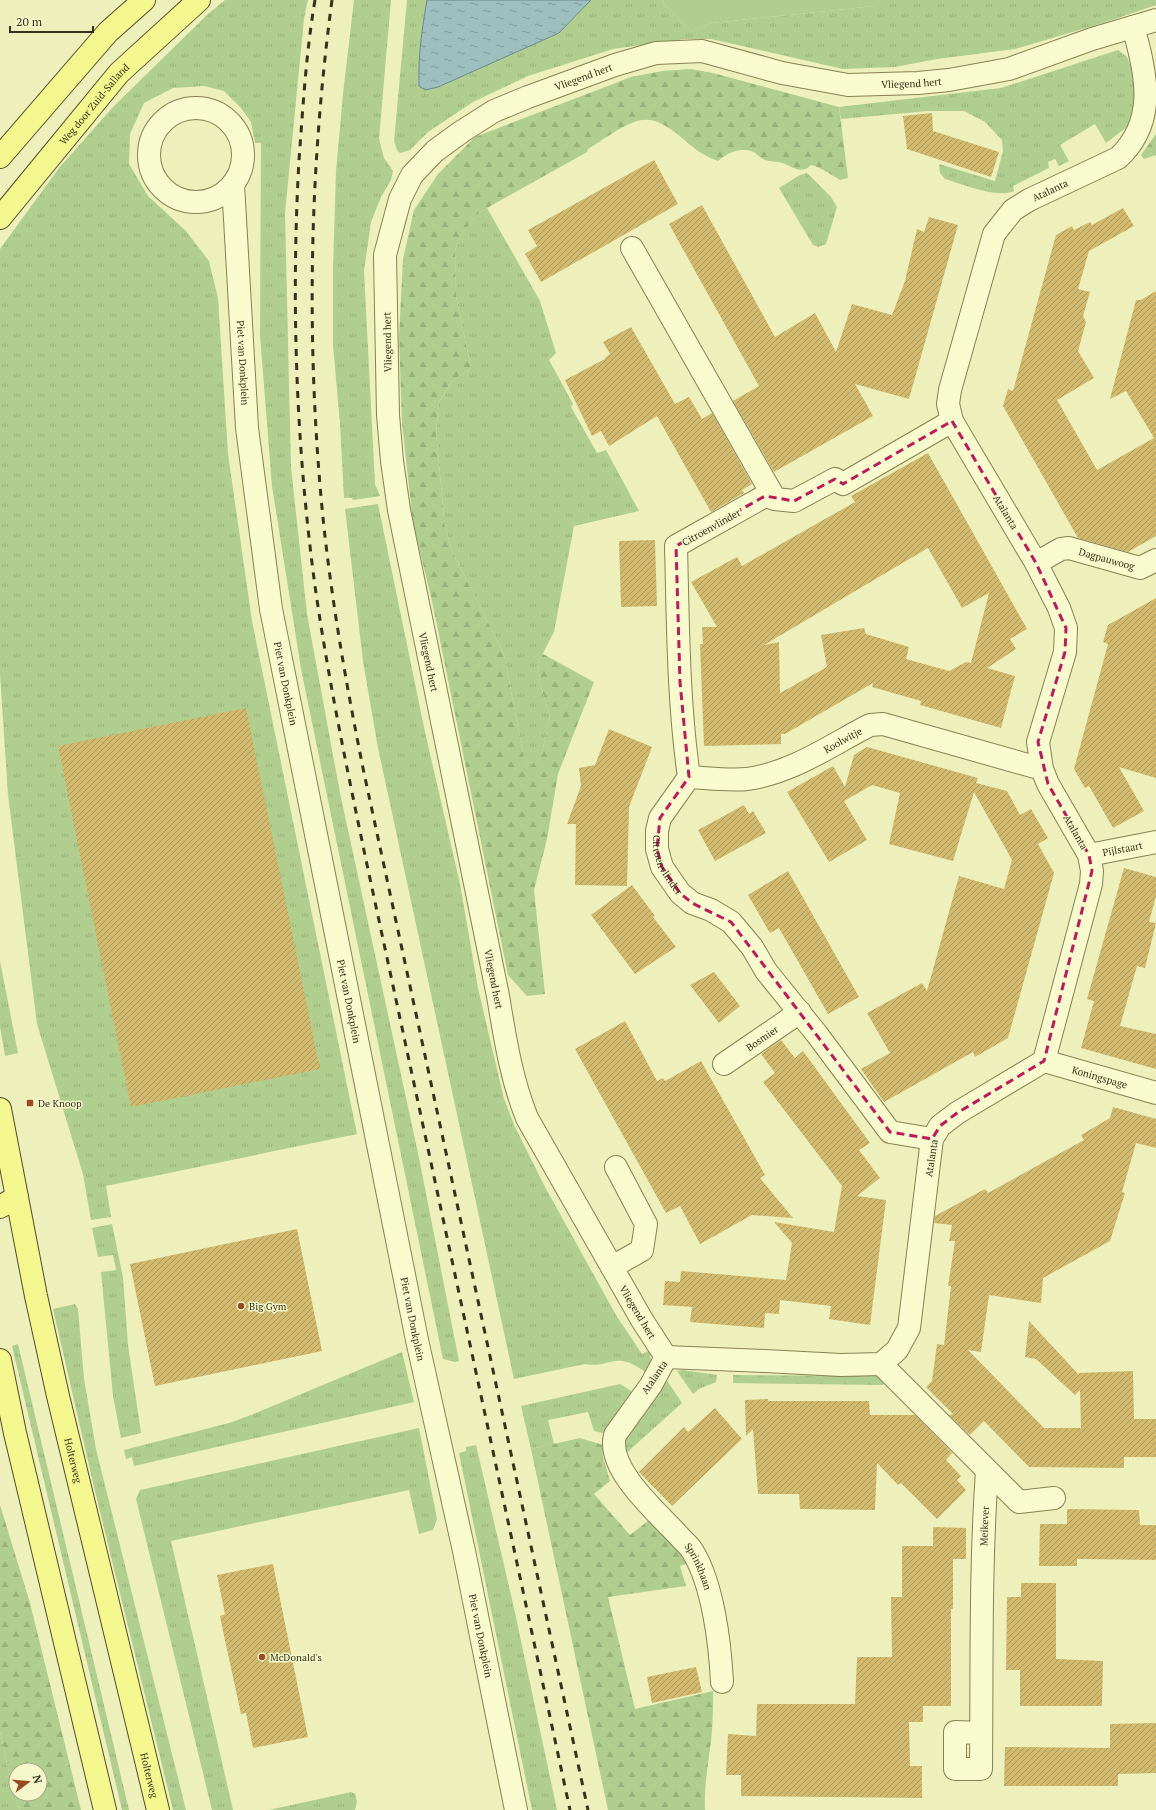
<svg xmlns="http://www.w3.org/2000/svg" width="1156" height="1810" viewBox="0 0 1156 1810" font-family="'PT Serif',serif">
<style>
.grass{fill:url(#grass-tufts)}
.forest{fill:url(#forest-firs);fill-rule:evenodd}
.green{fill:#b0ce8e}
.water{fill:url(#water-ripples);stroke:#66898e}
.building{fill:url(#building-hatch);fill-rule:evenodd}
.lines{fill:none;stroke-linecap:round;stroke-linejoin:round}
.minor-casing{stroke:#878154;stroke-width:24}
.major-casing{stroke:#544c29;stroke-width:24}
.minor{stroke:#f8fbcd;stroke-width:22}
.major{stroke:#f3f78e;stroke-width:22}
.rail{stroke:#35311a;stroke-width:3;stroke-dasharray:7 7;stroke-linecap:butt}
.marked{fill:none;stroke:#c2185b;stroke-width:3;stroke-dasharray:8 5;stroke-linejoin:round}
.poi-dot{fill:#994a21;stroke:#f4f7ca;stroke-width:1.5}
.labels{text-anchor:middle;stroke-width:3;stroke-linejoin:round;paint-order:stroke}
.street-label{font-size:10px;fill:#35311a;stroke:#f4f7ca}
.poi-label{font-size:10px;fill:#35311a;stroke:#f4f7ca;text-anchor:start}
</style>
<defs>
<pattern id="grass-tufts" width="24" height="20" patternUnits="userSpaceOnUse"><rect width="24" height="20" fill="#b0ce8e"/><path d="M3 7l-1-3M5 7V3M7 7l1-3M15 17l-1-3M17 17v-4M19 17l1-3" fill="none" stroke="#98b17a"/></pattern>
<pattern id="forest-firs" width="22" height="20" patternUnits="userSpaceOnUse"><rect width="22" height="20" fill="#b0ce8e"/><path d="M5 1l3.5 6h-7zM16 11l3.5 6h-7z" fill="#98b17a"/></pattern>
<pattern id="water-ripples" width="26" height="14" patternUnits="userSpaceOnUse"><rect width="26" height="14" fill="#9fbec0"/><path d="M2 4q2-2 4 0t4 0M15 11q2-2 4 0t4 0" fill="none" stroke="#829b9b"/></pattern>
<pattern id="building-hatch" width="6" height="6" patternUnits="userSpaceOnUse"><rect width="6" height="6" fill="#d1ba6d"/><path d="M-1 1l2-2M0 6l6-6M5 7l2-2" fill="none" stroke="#aa9859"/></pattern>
</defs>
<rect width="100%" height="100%" fill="#edf0ba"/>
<path class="grass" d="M225,0H308L304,19L285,213L291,467L307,614L340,793L418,1153L459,1361L455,1362L443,1359L301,669L272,486L260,336L261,143H255L251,122L241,108L224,91L204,86L173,88L144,103L130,134L129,164L148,196L186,231L209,261L218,298L228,454L252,621L357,1134L106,1186L111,1217L91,1220L83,1174L37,1024L8,795L0,674V249L59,168L113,107L208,14Z
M354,0H391L379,139L384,158L393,171L391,180L381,197L371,222L364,271L375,484L380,496L353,500L352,498H344L340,424L333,345V269L336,171L343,94Z
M407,0H427C422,29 418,56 419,86L425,90L438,87L559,33L591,0H664L662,2L691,32L712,23L875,6V0H1156V5L1103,23L1015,49L937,59L895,67L843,69L711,39H685L613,49L528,76L473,102L428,132L410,150L400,153L397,150L394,141Z
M1118,50L1127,57L1134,75L1135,109L1127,127L1106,143L1095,124L1060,145L1069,161L1059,166L1055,159L1048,162L1049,168L1013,186L1014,191C998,199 962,184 945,179L940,173L939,164L995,181L1003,151L1002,140L985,122L964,111H928L841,119L839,107L1001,88Z
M807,173L831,197L837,207L826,244L818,247L813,245L779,188L800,175Z
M487,208L540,301L556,353L549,360L573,404L571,407L597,453L606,450L639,511L574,526L554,632L538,663L540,684L550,717L541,757L528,770L524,759L504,654L453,553L445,528L436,432L439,402L452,381L471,368L456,296L455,251L459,238L476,215Z
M378,504L425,732L460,884L478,988L504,1099L515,1127L545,1187L616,1315L642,1354L650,1350L651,1366L645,1372C614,1349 611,1369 585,1364L514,1379L378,748L363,661L345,509Z
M0,961L18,1053L5,1056L0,1027Z
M112,1224L123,1277L128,1345L141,1433L121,1438L113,1396L101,1272L116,1270L113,1255L98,1257L92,1228Z
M75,1304L78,1309L84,1379L96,1449L186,1810H173L94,1487L53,1309Z
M18,1344L129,1810H122L12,1346Z
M402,1352L414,1402L134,1466L132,1457L126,1459L124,1450L229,1423L251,1415Z
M683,1370L717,1375L716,1382L699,1389L693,1394L677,1371Z
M733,1375L881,1376L885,1380L883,1385L733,1383Z
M666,1379L682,1403L623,1456L622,1447L626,1440Z
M620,1384L633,1392L606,1434L594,1431L588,1412L548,1420L554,1444L531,1449L521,1406Z
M419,1428L437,1519L433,1530L419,1534L409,1490L171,1541L233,1810H212L136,1499L140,1490Z
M476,1445L514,1608L557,1810H532L459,1453L466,1451V1447Z
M0,1731L13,1791L20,1810H0Z
M351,1792L355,1794L357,1802L355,1810H269Z"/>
<path class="forest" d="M691,69L713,73L839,107L848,178L840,180C831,175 821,167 811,165C802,175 793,167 783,163C777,161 770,162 765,160C756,156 757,150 743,150C733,150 725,155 718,161C713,159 708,157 703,154C682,142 662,111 634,122C618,128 603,140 588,149L587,152L487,208L476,215L459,238L455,251L456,296L471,368L452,381L439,402L436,432L445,528L453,553L504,654L524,759L528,769L541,757L550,717L540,684L538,663L543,654L594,682L558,774L547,839L534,890L545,994L527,996L508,975L432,601L413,523L402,423L399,337L403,259L414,210L438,174L475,137L631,77L662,71Z
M1156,134V155L1144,159L1141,155Z
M580,1438L603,1445V1457L610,1481L594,1494L630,1535L653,1517L689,1563L680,1566L686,1586L608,1597L635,1709L713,1691C713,1708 713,1725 711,1741C708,1765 704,1786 705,1810H608L531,1449Z
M0,1505L30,1603L81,1810H20L13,1791L0,1731ZM16,1770H40V1794H16Z"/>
<path class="green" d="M664,0H875V6L712,23L691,32L662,2Z"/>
<path class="water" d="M427,0H591L559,33L438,87L425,90L419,86C418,56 422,29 427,0Z"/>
<path class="building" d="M932,113L933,131L999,152L991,177L907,149L903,116Z
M654,160L678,204L541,282L525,254L537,246L528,230Z
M702,205L775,337L815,313L836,352L852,304L892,315L905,281L917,229L924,232L929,217L958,225L909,399L855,384L873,416L774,472L733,401L759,386L669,224Z
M1123,208L1134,226L1089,251L1078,289L1090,292L1083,316L1086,322L1078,351L1094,378L1057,400L1097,470L1154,438L1126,391L1110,399L1136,300H1141L1156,291V536L1128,552L1078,538L1003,406L1008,389L1013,391L1056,235L1072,226L1074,230L1090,222L1092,225Z
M631,327L675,404L689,397L702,419L712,413L752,484L742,490L744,493L711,512L657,416L609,446L601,431L592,436L565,380L605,359V358L610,354L603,342Z
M928,453L1027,629L1010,639L1016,649L987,668L1015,676L1001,728L920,705L921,701L872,687L873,683L785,734H781V744L704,746L700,644H703L702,627H717L691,582L737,557L742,566L855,502L851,496ZM928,548L962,608L989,593L971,663L966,662L949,671L906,659L909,647L866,634L864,628L821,635L827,667L780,693L779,642L764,645Z
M655,540L657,606L621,607L619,541Z
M1156,598V778L1119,767L1144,811L1113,828L1089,786L1085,788L1074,769L1108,644L1103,642L1108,625Z
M246,708L320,1069L131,1107L58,746Z
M609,729L652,747L629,807L627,886L575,885L576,824H567L581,786L579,768L595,765Z
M867,747L978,778L976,783L1007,791L1020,815L1031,809L1048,838L1038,844L1054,873L1008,1038L975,1057L973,1052L884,1102L861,1069L890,1053L867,1013L922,983L927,991L959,876L1004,889L1012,860L974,792L953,861L889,844L900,793L872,785L844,801L867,840L829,862L787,792L833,766L845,787L854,755Z
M744,805L749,814L753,811L766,833L715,861L698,830Z
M1124,868L1156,877V896L1149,922L1156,923L1145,968L1137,966L1120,1026L1156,1034V1069L1081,1048L1094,1001L1087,999Z
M788,871L859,997L828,1014L779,928L770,933L748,895Z
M632,885L655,916L653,917L676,947L635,974L591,915Z
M714,972L740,1006L719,1023L690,985Z
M625,1021L657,1081L663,1078L665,1081L701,1061L765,1175L760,1178L793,1218L752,1215L700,1244L680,1206L666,1213L575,1049Z
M781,1040L795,1058L803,1051L870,1143L859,1150L880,1178L857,1196L886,1200L870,1325L829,1319L831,1306L780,1300L779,1314L765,1313L764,1328L690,1322L692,1307L663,1305L665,1281L680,1282L681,1271L786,1280L792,1243L774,1222L834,1232L842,1186L763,1082L775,1073L761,1054Z
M1113,1107L1156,1119V1148L1136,1143L1122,1192L1125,1193L1110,1241L1043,1278L1041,1303L989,1295L981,1352L968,1350L1044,1428H1081L1080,1390L1075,1395L1036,1359L1025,1357L1029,1321L1079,1375V1373L1133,1371L1134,1419H1156V1457H1124V1468L1029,1467L984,1421L970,1435L949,1415L953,1414L926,1387L932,1381L937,1344L944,1345L951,1286H948L955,1241H949L952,1225L934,1223L935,1216L985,1189L988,1193L1084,1140L1081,1135L1110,1118Z
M297,1229L322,1351L155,1386L130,1264Z
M768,1399V1401H869L870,1415H915L952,1453L946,1460L961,1476L957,1480L966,1490L937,1519L901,1483L898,1485L877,1463L875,1510L800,1509L799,1494H758L753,1429L746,1436L745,1400Z
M715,1408L742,1439L672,1506L639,1472L684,1427L688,1432Z
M1067,1509L1139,1510L1140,1525H1156V1560L1077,1559V1566H1039L1040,1524H1067Z
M933,1527L966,1528V1559H953V1609H951V1706H923V1722H909L910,1766H922V1798L741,1796V1775H726L728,1734L756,1736L757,1704H855L857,1657H892L891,1597H902V1546H933Z
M273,1564L308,1737L253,1748L246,1713L241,1714L223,1631L220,1616L225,1614L217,1575Z
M1021,1583H1056V1659L1103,1661L1102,1706H1020V1670H1006L1007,1597H1021Z
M696,1667L702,1692L652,1703L647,1677Z
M1156,1723V1773L1118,1774V1786H1004L1005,1747L1110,1748V1724Z"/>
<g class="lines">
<g class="minor-casing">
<g id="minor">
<circle cx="196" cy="155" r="47"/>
<path id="s1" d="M233,184L247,428L271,609L417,1340L464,1551L516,1810"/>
<path d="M632,248L775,499L794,501L835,479L843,484L952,421"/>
<path id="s2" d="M775,499L765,496L676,546C678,623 678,701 689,777L660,818L657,831V849L662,867L680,893L692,903L711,910L731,922L752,947L766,971L816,1033L890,1132L932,1139"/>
<path id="s3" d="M1036,563L1061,549L1069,548L1140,568L1156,560"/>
<path id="s4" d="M689,777C708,778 729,781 747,779C792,773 831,745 870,725L883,724L1042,769"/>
<path id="s5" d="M1089,855L1156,842"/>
<path id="s6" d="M1044,1061L1156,1093"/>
<path id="s7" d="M724,1064L800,1012"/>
<path d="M612,1267L642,1250L646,1224L616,1167"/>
<path id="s8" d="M666,1357L642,1320L527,1118C511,1078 505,1038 498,996L399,510L392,461L388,415L385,255L400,199L412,175L435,151L461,132L494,111L528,97L615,65L656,53L702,51L782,73L848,85L918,83L949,80L1009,69L1092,39L1156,20"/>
<path id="s9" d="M666,1357L765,1361L841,1365L881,1364L897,1350L909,1328L932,1139L940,1126L957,1113L1044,1061L1091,884L1092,871L1089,855L1048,784L1042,769L1038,742L1065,652L1066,628L1059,608L1036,563L952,421L948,404L950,390L994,234L1013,210L1029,200L1118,158C1156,123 1148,77 1133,27"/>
<path id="s10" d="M666,1357L651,1385L615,1435C606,1469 657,1512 679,1536C683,1541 690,1546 693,1552C713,1585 720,1643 722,1682"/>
<path d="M881,1364L1019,1502L1054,1498"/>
<path id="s11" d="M981,1733L955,1732V1769H981C982,1669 980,1570 987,1471"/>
</g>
</g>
<g class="major-casing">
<g id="major">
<path d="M0,157L108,32L144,0"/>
<path id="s12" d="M0,218L119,73L199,0"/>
<path id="s13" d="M0,1109L36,1296L58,1396L158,1810"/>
<path d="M0,1207L17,1197"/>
<path d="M0,1360L15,1433L105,1810"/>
</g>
</g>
<use href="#minor" class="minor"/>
<use href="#major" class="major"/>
<path class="rail" d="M315,0C306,53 303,107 299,160C291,302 296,445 315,586C328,678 347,769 366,860L570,1810
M332,0C309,172 306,346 323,518C332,604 347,689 364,773L588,1810"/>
</g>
<path class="marked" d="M952,421L1036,563L1066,628L1065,652L1038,742L1048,784L1089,855L1092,871L1044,1061L957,1113L940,1126L932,1139L890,1132L731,922L692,903L680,893L662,867L657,849L660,818L689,777L680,682L676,546L765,496L794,501L835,479L843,484Z"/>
<g class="poi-dot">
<rect x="26" y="1099" width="8" height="8" rx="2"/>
<circle cx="241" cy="1306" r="4"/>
<circle cx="262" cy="1657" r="4"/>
</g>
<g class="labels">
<g class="street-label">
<text dy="4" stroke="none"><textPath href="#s8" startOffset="1439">Vliegend hert</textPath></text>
<text dy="4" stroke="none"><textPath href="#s8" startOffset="1775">Vliegend hert</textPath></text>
<text dy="4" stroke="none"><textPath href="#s12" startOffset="148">Weg door Zuid-Salland</textPath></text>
<text dy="4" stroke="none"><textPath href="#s9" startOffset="1549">Atalanta</textPath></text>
<text transform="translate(387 342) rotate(-91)" y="4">Vliegend hert</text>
<text dy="4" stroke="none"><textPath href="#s1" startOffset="179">Piet van Donkplein</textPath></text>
<text transform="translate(1006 512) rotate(59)" y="4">Atalanta</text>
<text transform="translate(711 527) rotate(-29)" y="4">Citroenvlinder</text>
<text dy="4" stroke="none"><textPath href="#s3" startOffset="76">Dagpauwoog</textPath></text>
<text transform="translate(429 662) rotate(78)" y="4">Vliegend hert</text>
<text dy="4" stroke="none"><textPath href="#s1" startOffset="503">Piet van Donkplein</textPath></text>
<text dy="4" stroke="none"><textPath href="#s4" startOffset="162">Koolwitje</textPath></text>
<text transform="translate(1076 832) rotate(60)" y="4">Atalanta</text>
<text dy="4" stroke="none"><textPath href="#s5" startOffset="34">Pijlstaart</textPath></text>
<text dy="4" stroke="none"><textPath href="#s2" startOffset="444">Citroenvlinder</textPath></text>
<text transform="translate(494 979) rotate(79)" y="4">Vliegend hert</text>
<text dy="4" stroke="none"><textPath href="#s1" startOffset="827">Piet van Donkplein</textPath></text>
<text dy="4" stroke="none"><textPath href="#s7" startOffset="46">Bosmier</textPath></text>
<text dy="4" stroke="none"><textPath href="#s6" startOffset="58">Koningspage</textPath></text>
<text transform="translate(931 1158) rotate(-81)" y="4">Atalanta</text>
<text transform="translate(638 1312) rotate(59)" y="4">Vliegend hert</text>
<text dy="4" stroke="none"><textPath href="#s1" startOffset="1151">Piet van Donkplein</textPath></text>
<text transform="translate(654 1377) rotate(-56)" y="4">Atalanta</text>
<text dy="4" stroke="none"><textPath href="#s13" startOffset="359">Holterweg</textPath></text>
<text dy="4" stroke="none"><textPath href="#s11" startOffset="332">Meikever</textPath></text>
<text dy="4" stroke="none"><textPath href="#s10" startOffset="254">Sprinkhaan</textPath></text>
<text dy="4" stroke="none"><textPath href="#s1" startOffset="1475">Piet van Donkplein</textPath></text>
<text dy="4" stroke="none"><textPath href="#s13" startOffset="683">Holterweg</textPath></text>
</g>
<g class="poi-label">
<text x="38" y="1107">De Knoop</text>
<text x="249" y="1310">Big Gym</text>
<text x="270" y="1661">McDonald's</text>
</g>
</g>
<g transform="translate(28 1782) rotate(74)"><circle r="19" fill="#f4f7ca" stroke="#a8a884"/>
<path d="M0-3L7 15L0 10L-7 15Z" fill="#994a21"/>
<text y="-6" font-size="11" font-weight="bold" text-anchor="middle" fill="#35311a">N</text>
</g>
<path d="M10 26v6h83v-6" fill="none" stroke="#35311a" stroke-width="2"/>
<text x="16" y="26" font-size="12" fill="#35311a" stroke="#f4f7ca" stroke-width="3" paint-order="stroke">20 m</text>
</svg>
